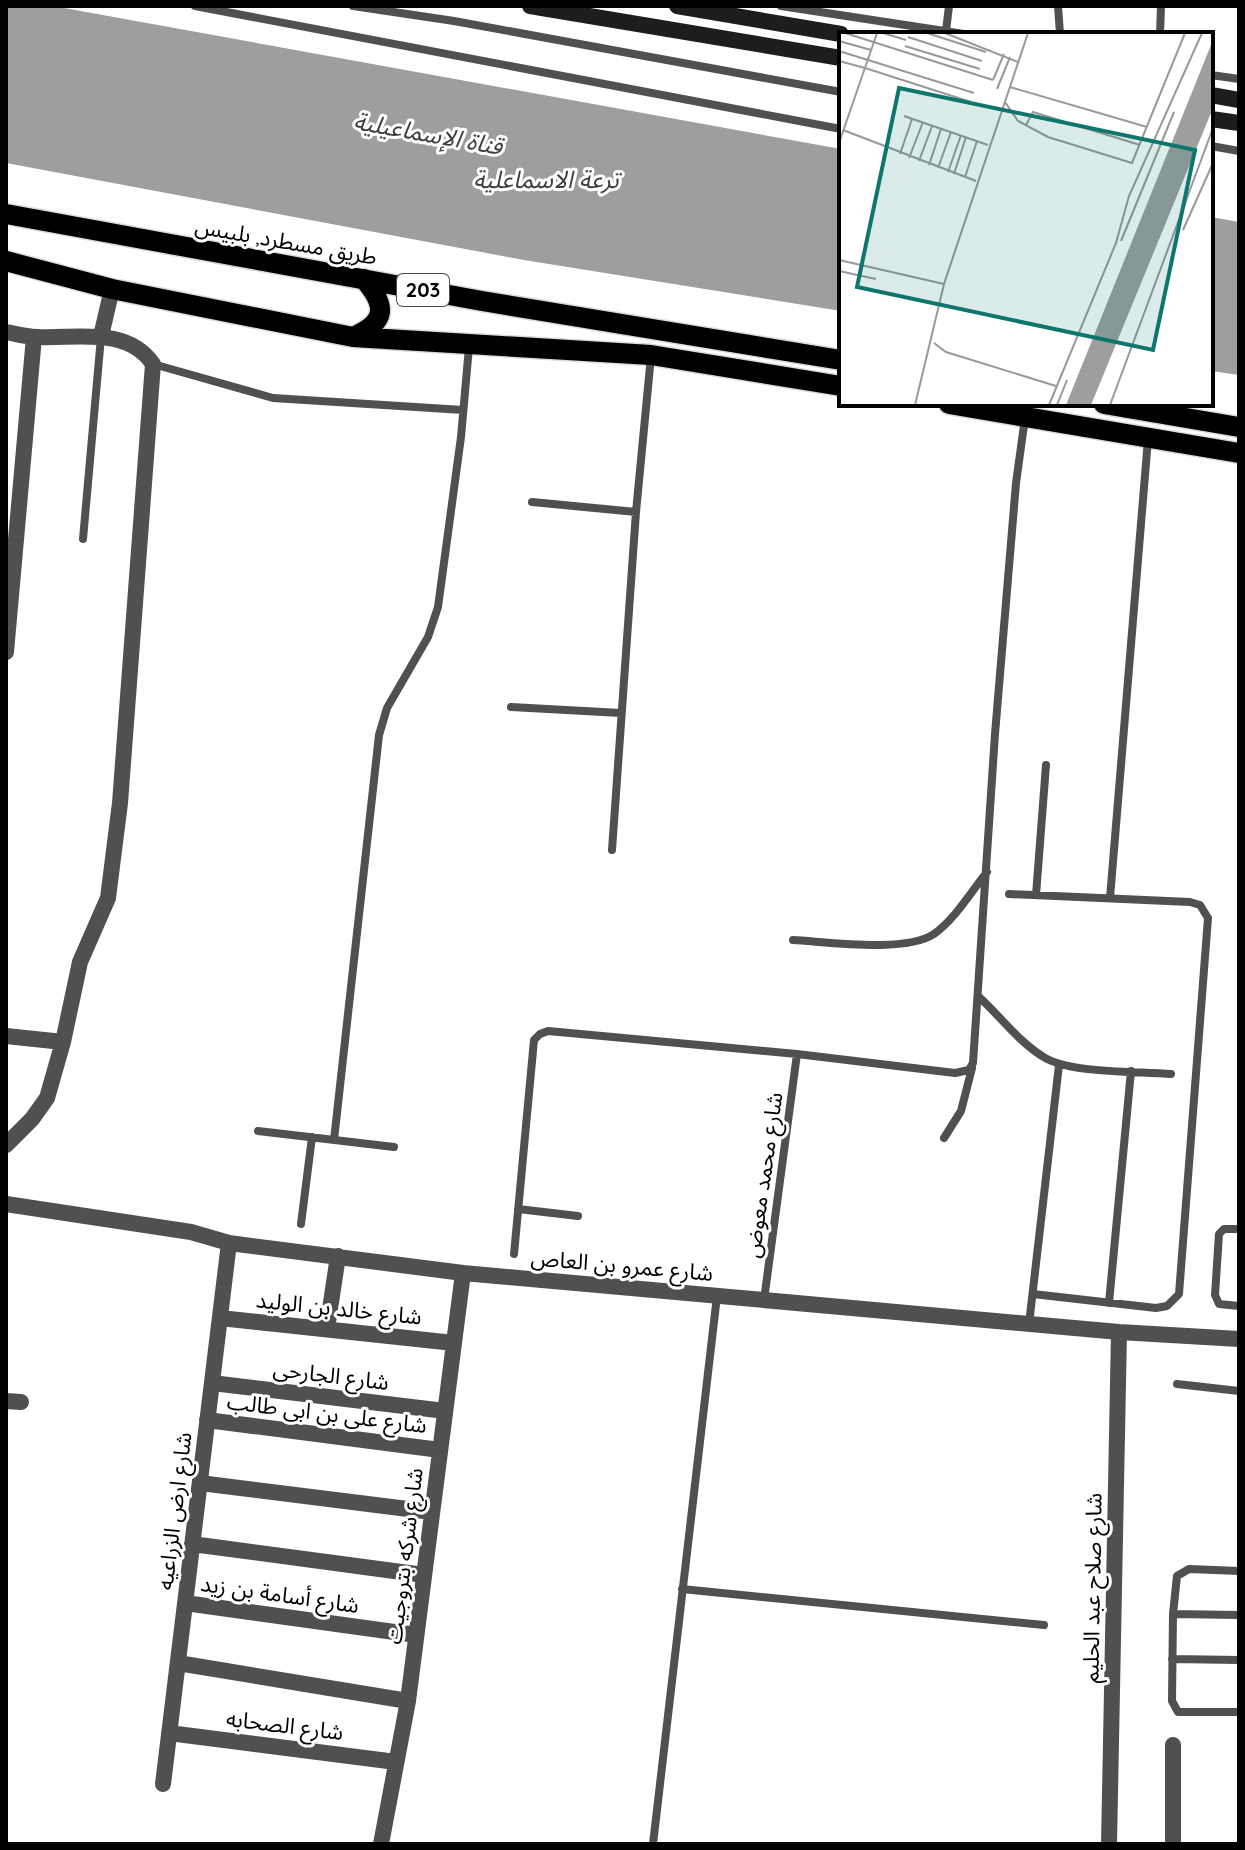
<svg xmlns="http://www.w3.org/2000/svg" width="1245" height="1850" viewBox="0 0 1245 1850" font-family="Quicksand,'Noto Sans Arabic',sans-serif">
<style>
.water{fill:#9e9e9e}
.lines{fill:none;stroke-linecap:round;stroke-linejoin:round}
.primary-casing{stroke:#dbdbdb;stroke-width:23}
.service{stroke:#505050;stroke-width:8}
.minor{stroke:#505050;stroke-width:16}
.secondary{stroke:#1d1d1d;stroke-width:16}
.primary{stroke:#000;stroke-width:20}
.labels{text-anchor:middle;stroke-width:6;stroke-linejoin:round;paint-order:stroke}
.shield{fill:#fff;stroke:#4c4c4c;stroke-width:2}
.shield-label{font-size:20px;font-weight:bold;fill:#000}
.street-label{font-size:22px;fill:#000;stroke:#fff}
.water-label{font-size:24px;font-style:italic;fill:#3f3f3f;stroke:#fff}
.inset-road{fill:none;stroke:#999;stroke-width:2}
.view{fill:#0f766e;fill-opacity:0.15;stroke:#0f766e;stroke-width:4}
.inset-edge{fill:none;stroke:#000;stroke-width:4}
</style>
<rect width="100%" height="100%" fill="#fff"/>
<path class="water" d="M6,6H53L841,149V311L524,260L6,163Z
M1211,217L1239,222V375L1211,371Z"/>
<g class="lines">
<g class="primary-casing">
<path id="primary" d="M6,214L482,301L841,360
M6,261L112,289L353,337L651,355L841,386
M353,337C387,322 387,306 364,279
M949,404L1239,453
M1104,404L1239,427"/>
</g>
<path class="service" d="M195,6L841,129
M353,6L454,21L841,92
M781,6L964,34
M1058,6L1060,34
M946,31L949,6
M1160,34L1161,6
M1211,75L1239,79
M1211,146L1239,151
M153,364L273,398L463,410
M532,502L636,512
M83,539L101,337
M511,707L621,713
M612,850L636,512L651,356
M1009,894L1190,902L1200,905L1208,918L1179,1294L1167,1306L1156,1308L1033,1294
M1036,895L1046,765
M1110,898L1148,439
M793,940C829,942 905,953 934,934C955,919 971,892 987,872
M978,996C999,1015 1018,1041 1042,1056C1068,1074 1138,1071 1171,1074
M258,1131L394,1147
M944,1138L961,1111L972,1068
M334,1140L379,735L387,708L428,637L438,607L461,437L469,347
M518,1209L578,1216
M301,1224L312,1137
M1239,1229H1224L1219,1234L1215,1295L1219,1304L1239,1306
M514,1254L534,1040L540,1034L548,1031L797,1054L955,1073L969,1070L973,1063L995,734L1016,483L1025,418
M764,1300L797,1054
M1109,1303L1131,1071
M1029,1324L1059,1065
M1177,1384L1239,1391
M1239,1571L1189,1569L1177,1576L1173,1614L1172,1701L1178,1712H1239
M682,1589L1044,1625
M1173,1614L1239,1615
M1172,1659L1239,1660
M653,1844L717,1296"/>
<path class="minor" d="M6,332C16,334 27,337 37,337C77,339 127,326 153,364L120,803L108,898L80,962L63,1042L47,1098L32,1119L6,1145
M101,336L112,289
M6,652L34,337
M6,1036L63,1042
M6,1204L191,1232L229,1243L463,1273L1119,1332L1239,1339
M220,1318L454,1343
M327,1329L338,1256
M212,1383L445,1411
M6,1401L21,1402
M207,1420L440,1450
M200,1483L432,1512
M192,1544L424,1575
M185,1603L416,1635
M178,1663L408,1701
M169,1733L396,1762
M163,1784L229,1243
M381,1844L408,1701L463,1273
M1109,1844L1119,1332
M1173,1844V1745"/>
<path class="secondary" d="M530,6L841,58
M677,6L841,34
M1211,95L1239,100
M1211,119L1239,123"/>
<use href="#primary" class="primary"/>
</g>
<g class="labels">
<rect class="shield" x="397" y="274" width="52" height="32" rx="6"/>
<g class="shield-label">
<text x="423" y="297">203</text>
</g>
<g class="street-label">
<text transform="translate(286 241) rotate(10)" y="8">طريق مسطرد, بلبيس</text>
<text transform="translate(763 1175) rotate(-82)" y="8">شارع محمد معوض</text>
<text transform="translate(622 1265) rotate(5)" y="8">شارع عمرو بن العاص</text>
<text transform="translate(339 1308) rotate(6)" y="8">شارع خالد بن الوليد</text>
<text transform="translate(331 1375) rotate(7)" y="8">شارع الجارحى</text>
<text transform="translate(327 1413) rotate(7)" y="8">شارع على بن ابى طالب</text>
<text transform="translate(174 1511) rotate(-83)" y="8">شارع ارض الزراعيه</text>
<text transform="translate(404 1556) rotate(-83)" y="8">شارع شركه بتروجيت</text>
<text transform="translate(1092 1588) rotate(-89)" y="8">شارع صلاح عبد الحليم</text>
<text transform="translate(280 1594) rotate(8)" y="8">شارع أسامة بن زيد</text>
<text transform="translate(285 1725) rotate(7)" y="8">شارع الصحابه</text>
</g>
<g class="water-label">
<text transform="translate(428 134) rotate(10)" y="8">قناة الإسماعيلية</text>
<text x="546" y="188">ترعة الاسماعلية</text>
</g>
</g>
<g transform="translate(839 32)">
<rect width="374" height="374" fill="#fff"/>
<path d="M374,8V76L252,373H227Z" fill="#9e9e9e"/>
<path class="inset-road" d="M6,1L154,48M44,1L67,8M88,1L147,20M106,1L179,30M69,5L143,29M0,9L32,18M66,14L141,37M0,19L135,61M0,29L26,36M26,36L132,70M154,48L165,22M171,55L308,95M158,57L171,25M166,70L179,89L209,105L293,131L346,1M65,84L149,113M187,93L194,80L301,113M4,98L137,149M0,111L38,1M61,122L73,87M70,126L84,90M80,129L93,94M90,133L102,97M99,136L112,100M109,140L122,103M115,142L127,105M126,145L138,109M344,198L374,131M282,209L335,80M0,228L105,252M0,239L37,247M95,311L107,320L217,354M76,373L105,252L189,1M210,373L277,211L290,164L363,1M218,373L228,348M271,373L374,96"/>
<path class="view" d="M60,56L356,118L314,318L18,255Z"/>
<rect width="374" height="374" class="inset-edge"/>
</g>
<rect width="1245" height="1850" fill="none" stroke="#000000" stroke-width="16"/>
</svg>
